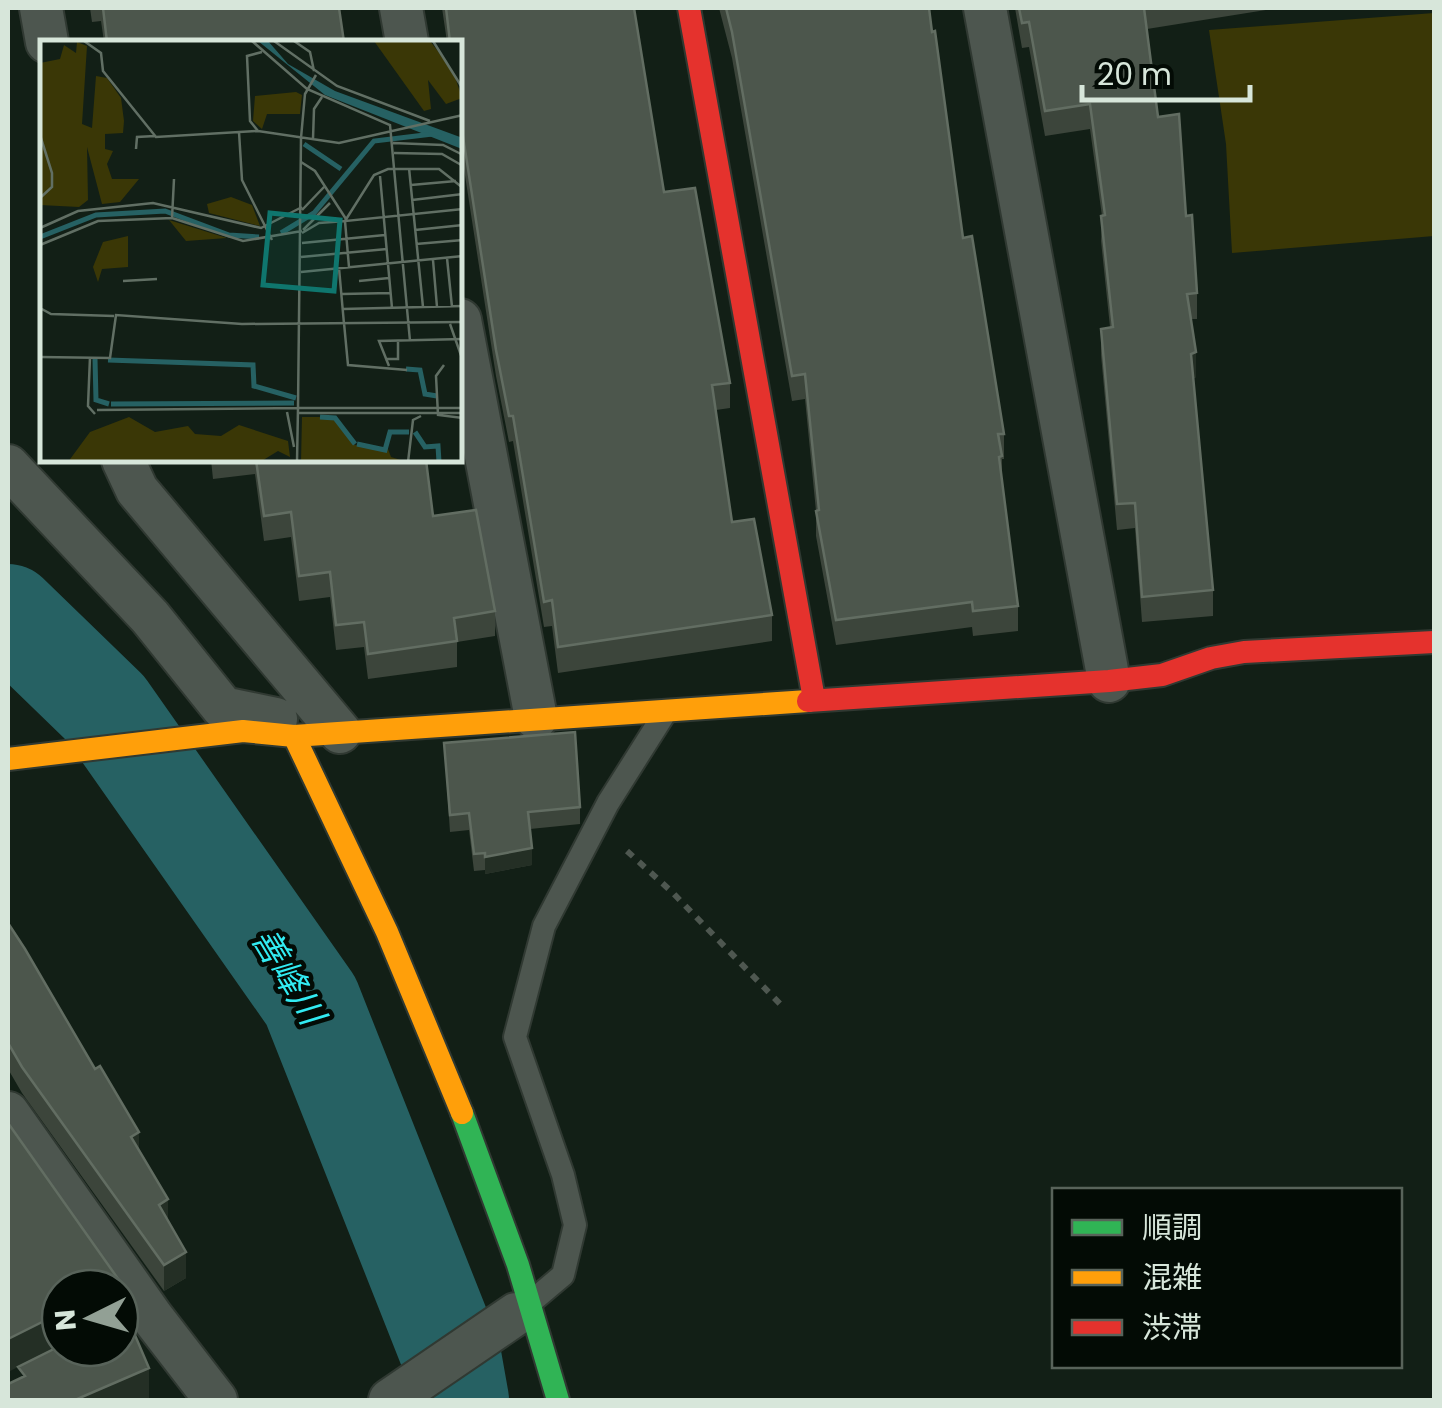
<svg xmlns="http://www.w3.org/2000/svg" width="1442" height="1408" viewBox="0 0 1442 1408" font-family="Poppins,'Noto Sans JP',sans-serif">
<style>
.green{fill:#3a3706}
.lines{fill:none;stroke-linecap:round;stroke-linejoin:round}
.river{stroke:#266163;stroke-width:100}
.lane-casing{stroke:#303932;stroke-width:26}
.street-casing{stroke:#303932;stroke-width:46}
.fast-casing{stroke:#303932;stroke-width:26}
.slow-casing{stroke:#303932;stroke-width:26}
.jam-casing{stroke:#303932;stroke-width:26}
.path{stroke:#4e5750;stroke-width:6;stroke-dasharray:8 8;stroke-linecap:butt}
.lane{stroke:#4d564f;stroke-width:22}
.street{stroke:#4d564f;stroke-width:42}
.fast{stroke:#30b455;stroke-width:22}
.slow{stroke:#ff9f0a;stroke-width:22}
.jam{stroke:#e5322d;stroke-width:22}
.wall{fill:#3c453b}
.shaded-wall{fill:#242f25}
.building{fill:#4c564c;stroke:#626d62;stroke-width:2.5}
.labels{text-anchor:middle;stroke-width:9;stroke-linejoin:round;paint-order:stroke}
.water-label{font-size:35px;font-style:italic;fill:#32ebf2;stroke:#030b05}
.inset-river{fill:none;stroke:#266163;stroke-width:5}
.inset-road{fill:none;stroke:#616f64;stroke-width:2.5}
.view{fill:#0f766e;fill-opacity:0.15;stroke:#0f766e;stroke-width:5}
.inset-edge{fill:none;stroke:#d7e6da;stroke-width:5}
</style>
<rect width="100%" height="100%" fill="#121f16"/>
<path class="green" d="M1434,13V236L1232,253L1226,144L1209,30Z"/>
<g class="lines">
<path class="river" d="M8,614L106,709L311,1001L451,1355L459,1400"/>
<g class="lane-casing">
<path id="lane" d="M531,1302L563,1275L575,1225L563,1175L515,1037L544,926L608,803L663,716"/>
</g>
<g class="street-casing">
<path id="street" d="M41,8L47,42
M401,8L407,42
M985,8L1109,681
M460,320L536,718
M123,460L137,490L340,732
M8,466L150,617L223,708L276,719
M8,1113L152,1317L216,1400
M390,1400L516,1314"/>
</g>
<g class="fast-casing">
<path id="fast" d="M462,1113L518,1265L558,1400"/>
</g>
<g class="slow-casing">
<path id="slow" d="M294,736L387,932L462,1113
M8,759L243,731L294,736L808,701"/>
</g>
<g class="jam-casing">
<path id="jam" d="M689,8L814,699
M808,701L1109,681L1162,675L1211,658L1244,652L1434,642"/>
</g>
<path class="path" d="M627,851L672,892L784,1008"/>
<use href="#lane" class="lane"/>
<use href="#street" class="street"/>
<use href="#fast" class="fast"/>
<use href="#slow" class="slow"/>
<use href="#jam" class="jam"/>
</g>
<path class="wall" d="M90,8H339L344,42H104L101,21L92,22Z
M442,8H634L664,192L730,383V408L716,410L732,522L772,615V641L558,673L552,626L544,627L513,441L509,442L496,376L460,143V42H447Z
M719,8H929L963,238L1004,434V459H1002V480L1018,606V631L973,636L972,627L836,645L816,536V511L805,399L792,401L732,58Z
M1015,8H1279L1147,29L1158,117L1186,216L1197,293V319H1191L1196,377L1193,379L1213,590V616L1142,622L1135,528L1117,530L1101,355V329L1110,327L1101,241L1102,216L1090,129L1045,136L1029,47L1022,48Z
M211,460H426L433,516L495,611V636L457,642V667L368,679L364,647L336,650L330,597L299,601L291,537L264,541L255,474L213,479Z
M444,743L580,807V824L530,829L532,865L485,874V870L474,871L469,830L450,832Z
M8,923L139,1150L168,1222L186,1278L164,1291L22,1093L8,1069Z"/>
<path class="shaded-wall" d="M1196,352V377L1191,379V354Z
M532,848V865L485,874V857Z
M139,1132V1158L131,1137Z
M168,1199V1225L159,1205Z
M186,1252V1278L164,1291V1265Z
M60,1313V1346L8,1372V1339Z
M149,1368V1400H75Z"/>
<path class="building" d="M103,8H339L344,42H107Z
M446,8H634L664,192L695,188L730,383L712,385L732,522L754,519L772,615L558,647L552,600L544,602L513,416H509L496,350L460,117V42H450Z
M726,8H929L932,32L935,31L963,238L972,236L1004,434H998L1002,456L999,457L1018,606L973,611L972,602L836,620L816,511L819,510L805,374L792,376L732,32Z
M1019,8H1144L1158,117L1179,114L1186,216L1192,215L1197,293L1187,294L1196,352L1191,354L1213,590L1142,597L1135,503L1117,504L1101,329L1113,327L1101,216L1105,215L1090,104L1045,111L1029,22L1022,23Z
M256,460H426L433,516L476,510L495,611L454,618L457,641L368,654L364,622L336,625L330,572L299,576L291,512L264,516Z
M575,732L580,807L528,812L532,848L485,857V853L474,854L469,813L450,815L444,743Z
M8,923L25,949L95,1069L100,1066L139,1132L131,1137L168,1199L159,1205L186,1252L164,1265L22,1067L8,1043Z
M8,1123L121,1283L114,1288H60V1313L8,1339Z
M120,1313L126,1314L149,1368L75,1400H8V1384L25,1376L18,1367L60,1346V1348H120Z"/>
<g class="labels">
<g class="water-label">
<text transform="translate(288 976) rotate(59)" y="12">善峰川</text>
</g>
</g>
<g transform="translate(40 40)">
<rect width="422" height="422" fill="#121f16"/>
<path d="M334,1H390L413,31L422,58L406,64L388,40L391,69L384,71ZM37,2L47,6L42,84L52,88L56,36L67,38L81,58L84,81L83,93L65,94V109L73,111L67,124L72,139H99L80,162L62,164L47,107L48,160L39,167L0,165V23L20,19L24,5L36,13ZM256,52L262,55L260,74H227L222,89L213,81L215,56ZM191,157L212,165L220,186L169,173L167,164ZM129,180L187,198L146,201ZM88,196V227L62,229L58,242L53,227L63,202ZM89,377L115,392L148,386L155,394L181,396L199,385L248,401L250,417L238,411L220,422H28L50,392ZM262,377H295L315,405L348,409L351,417L367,422H261Z" fill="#3a3706"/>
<path d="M218,1H228L248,24L295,51L420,97L422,109L285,55Z" fill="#266163"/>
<path class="inset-river" d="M264,104L301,129M241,193L274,173L334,101L401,93M0,197L56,175L125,171L189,195L219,197M55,319L56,360L69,364M68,320L213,325L214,346L256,358M366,329L380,330L385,354L397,356M71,364L254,363M280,377L295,378L315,404M375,392L385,407L398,406L399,422M317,404L345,410L350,392H369"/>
<path class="inset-road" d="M44,1L61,13L63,31L116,97L218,91L299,103L423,75M212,1L267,49L350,85L370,301M234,1L297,46L390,81M254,1L270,12L274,31M393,1L423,49M276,35L265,54L261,98L258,368H423M218,91L210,81L207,16L222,12M199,92L202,140L232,200M0,95L12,133V147L0,158M273,99L274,69L282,57M353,103L403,105L423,115M96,109L97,97L115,96M354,113L402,114L423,126M261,122L275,131L306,179M369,128L383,267M340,136L352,268M371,145L416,141M372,160L423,154M262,170L284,147M132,178L203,201L262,191M0,188L38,171L113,163L221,188L262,167M263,190L290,163M375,190L423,185M262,193L279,183L305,181L334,135L348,129H399L423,148M262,203L345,195M376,204L423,200M0,205L58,181L132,178L134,139M261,217L347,209M407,218L412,267M393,220L397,267M309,227L305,181L423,169M299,228L304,284M261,232L423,216M83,241L117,239M319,241L349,238M302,254L351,253M0,268L11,274L74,276M303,269L423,266M304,283L308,325L367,330M410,284L423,321M0,317L70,318L76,275L202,284L423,282M50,317L48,366L55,374M345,319H358V301M404,325L396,336L398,375L423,378M349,326L339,301L423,299M57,370L258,368L257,422M247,372L254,407M258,373H423M368,422L373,380L381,376"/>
<path class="view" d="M230,173L300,180L294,251L223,245Z"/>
<rect width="422" height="422" class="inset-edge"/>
</g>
<rect width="1442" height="1408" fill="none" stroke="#d7e6da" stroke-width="20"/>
<rect x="1052" y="1188" width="350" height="180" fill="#030b05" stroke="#58635a" stroke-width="2.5"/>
<rect x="1072" y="1220" width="50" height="15" fill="#30b455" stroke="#58635a" stroke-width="2.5"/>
<text x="1142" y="1238" font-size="30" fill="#d7e6da">順調</text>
<rect x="1072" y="1270" width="50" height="15" fill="#ff9f0a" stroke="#58635a" stroke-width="2.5"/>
<text x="1142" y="1288" font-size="30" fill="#d7e6da">混雑</text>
<rect x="1072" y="1320" width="50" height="15" fill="#e5322d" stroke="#58635a" stroke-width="2.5"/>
<text x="1142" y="1338" font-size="30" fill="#d7e6da">渋滞</text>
<g transform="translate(90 1318) rotate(265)"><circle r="48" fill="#030b05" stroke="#58635a" stroke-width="2.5"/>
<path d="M0-8L18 38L0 25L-18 38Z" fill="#92a095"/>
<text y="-15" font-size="28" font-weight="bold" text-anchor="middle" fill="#d7e6da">N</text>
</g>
<path d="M1082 85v15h168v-15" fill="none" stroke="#d7e6da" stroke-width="5"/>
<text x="1097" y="85" font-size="30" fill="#d7e6da" stroke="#030b05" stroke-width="8" paint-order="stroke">20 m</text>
</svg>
